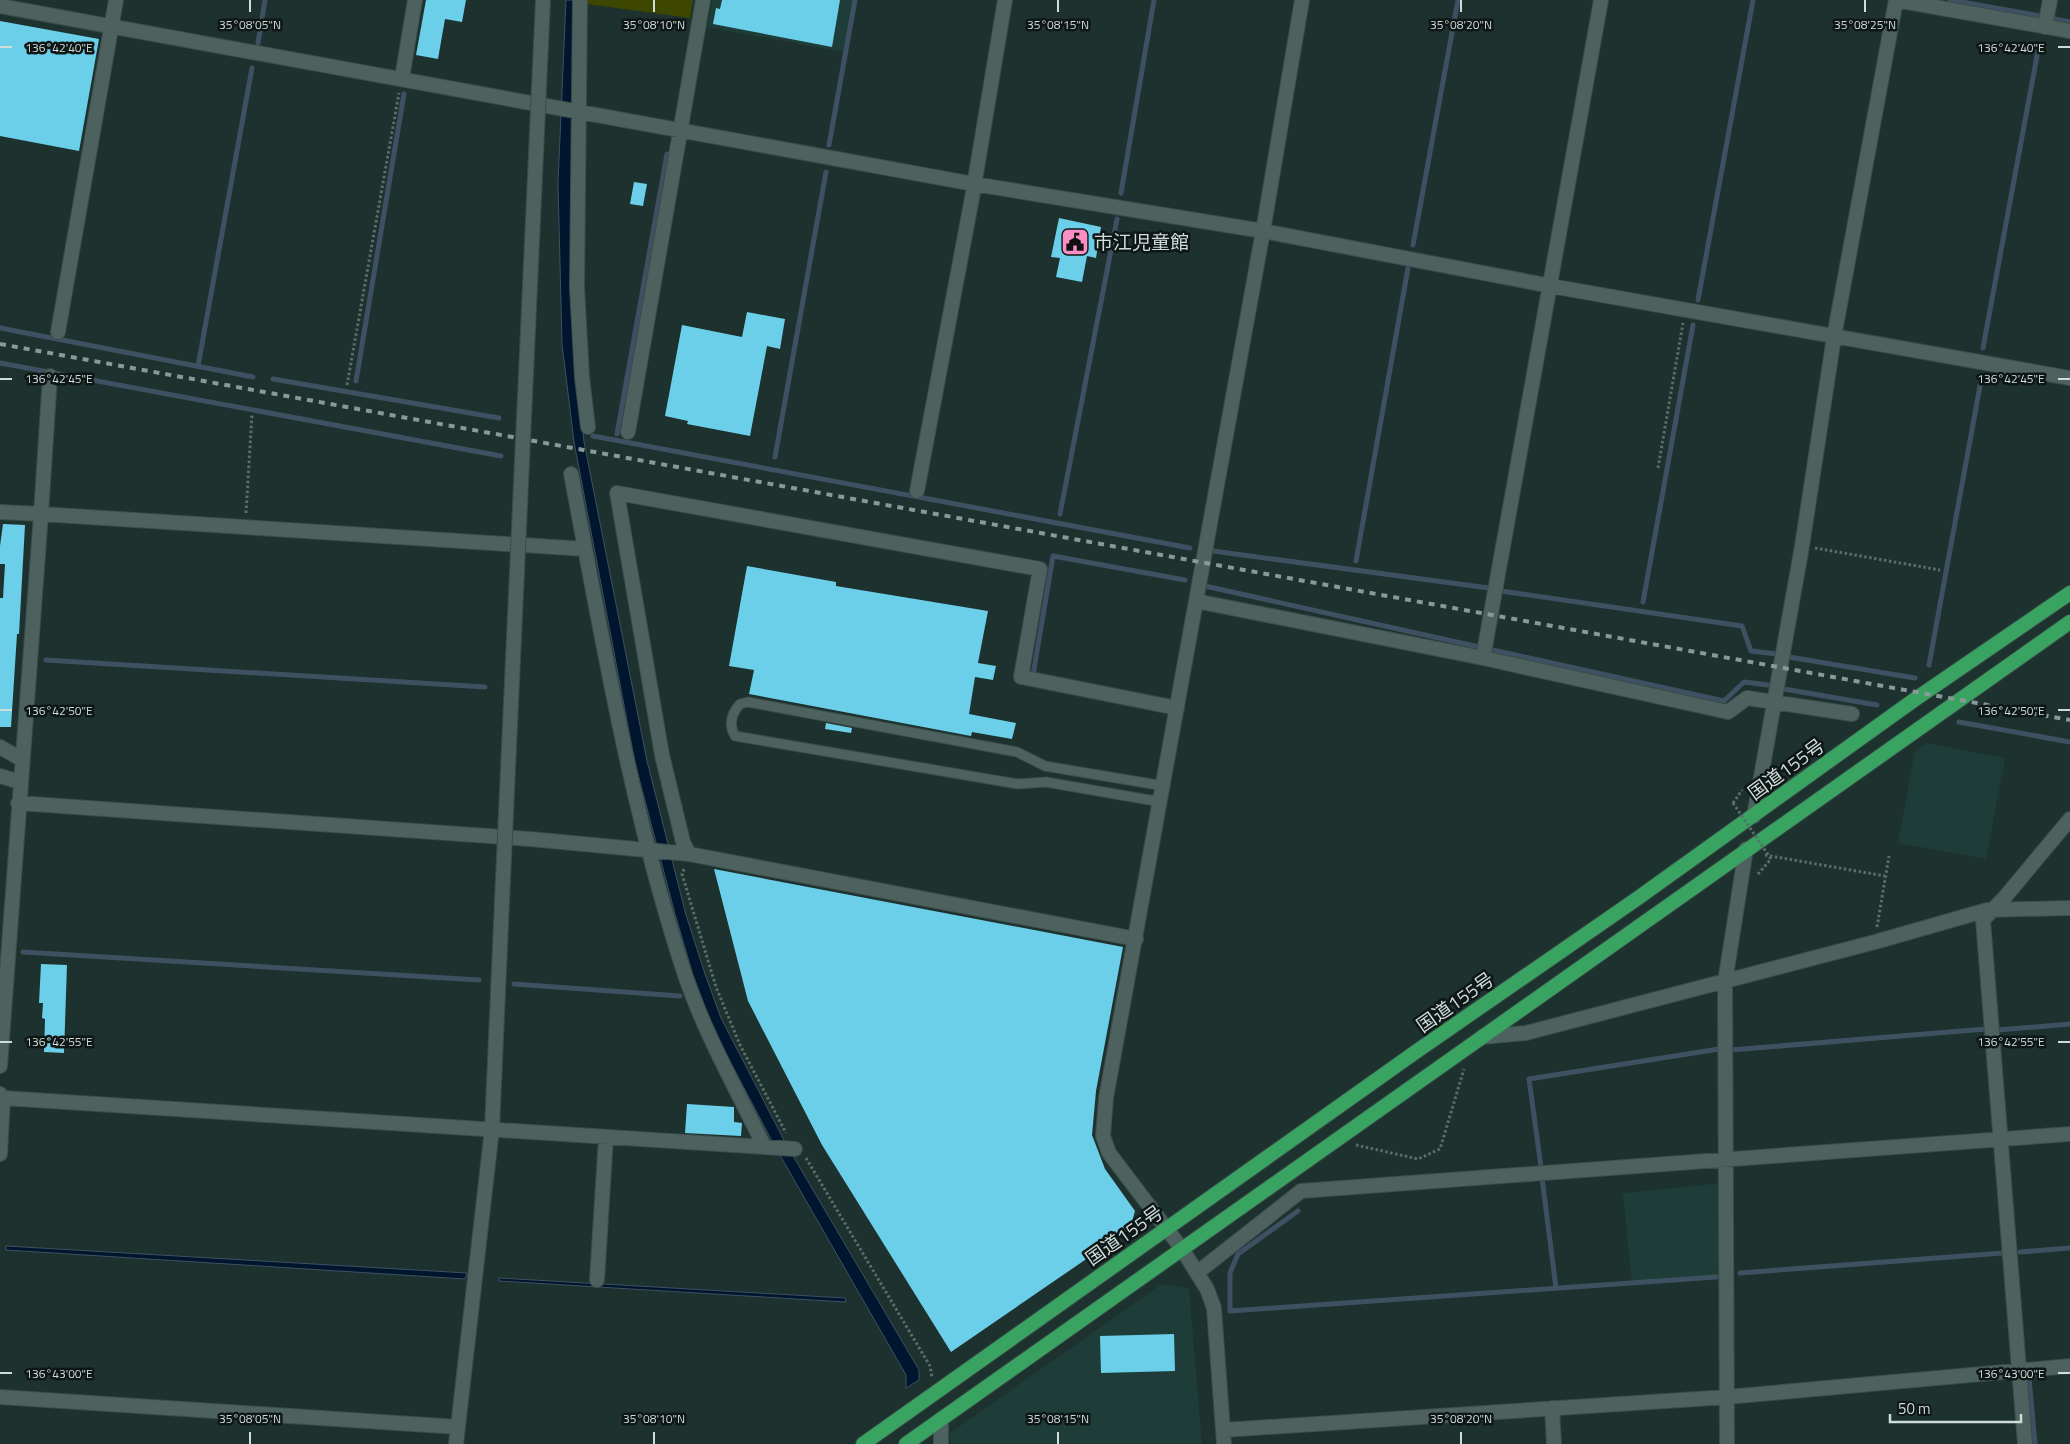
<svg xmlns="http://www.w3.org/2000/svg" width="2070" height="1444" viewBox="0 0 2070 1444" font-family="'Titillium Web','Noto Sans JP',sans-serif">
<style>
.built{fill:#1e3c38}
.green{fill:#3e4700}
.water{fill:#00152e;stroke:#3e5162}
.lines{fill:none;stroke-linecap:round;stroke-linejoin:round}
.stream{stroke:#3e5162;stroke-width:5}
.building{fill:#6ccfe9}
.service-casing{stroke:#3a4c4a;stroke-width:11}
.minor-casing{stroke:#3a4c4a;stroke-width:16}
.tertiary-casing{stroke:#3a4c4a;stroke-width:16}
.trunk-casing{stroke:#3a4c4a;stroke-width:16}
.path{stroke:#5c6d6a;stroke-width:3;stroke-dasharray:2.5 2.5;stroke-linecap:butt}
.service{stroke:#4d625f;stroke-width:9}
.minor{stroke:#4d625f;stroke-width:14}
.tertiary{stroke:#4d625f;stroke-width:14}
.trunk{stroke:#39a462;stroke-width:14}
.rail{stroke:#8a9997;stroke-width:4;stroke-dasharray:6 6;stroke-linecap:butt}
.tertiary-bridge-casing{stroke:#3a4c4a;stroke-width:16;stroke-linecap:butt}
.path-bridge{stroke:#5c6d6a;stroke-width:3;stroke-dasharray:2.5 2.5;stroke-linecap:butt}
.tertiary-bridge{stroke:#4d625f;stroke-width:14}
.ticks{fill:none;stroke:#d0dcda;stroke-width:2}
.labels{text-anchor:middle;stroke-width:5;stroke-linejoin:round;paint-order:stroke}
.poi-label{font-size:19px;fill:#d0dcda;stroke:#0e1716;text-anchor:start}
.street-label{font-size:19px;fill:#d0dcda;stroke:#0e1716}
.ticks-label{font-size:12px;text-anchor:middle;fill:#d0dcda;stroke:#0e1716;stroke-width:5;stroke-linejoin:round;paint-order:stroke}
</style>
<rect width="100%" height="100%" fill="#1d312e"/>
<path class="built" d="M712,0H853L844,52L707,27Z
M1926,743L2005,758L1986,859L1898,843L1915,751Z
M1722,1183V1276L1632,1283L1623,1193Z
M1162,1284L1189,1288L1202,1444H950V1433Z"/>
<path class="green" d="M587,0H693L690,18L587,4Z"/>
<path class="water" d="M566,0H577L574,357L584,442L647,761L686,915L705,974L721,1018L786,1144L919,1370V1380L906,1388V1375L773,1143L715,1033L693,975L675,914L635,763L574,442L562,344L558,183Z
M6,1246L467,1273L465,1279L6,1250Z
M499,1278L845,1298L846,1302L499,1281Z"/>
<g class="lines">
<path class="stream" d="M1950,0L2041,16
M2050,18L2070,22
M258,43L265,0
M829,145L855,0
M1121,193L1154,0
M1413,245L1458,0
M1698,300L1753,0
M0,328L253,377
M1983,348L2039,45
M0,363L501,456
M198,366L252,68
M273,379L499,418
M356,381L404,94
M617,434L667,154
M593,436L1190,548
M775,457L826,172
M1060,514L1117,219
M1213,551L1489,588
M1356,561L1408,268
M1205,586L1479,647
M1501,591L1742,626L1751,651L1777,654
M1643,602L1693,325
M1493,650L1724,701L1744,682L1768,685
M1789,657L1915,678
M46,660L485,687
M1929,665L1982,375
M1033,675L1053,556L1185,580
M1784,689L1877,705
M1959,722L2070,742
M23,952L479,980
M514,984L680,996
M1998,1030L2070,1024
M1731,1050L1986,1029
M1541,1167L1529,1079L1719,1049
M1542,1178L1556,1288
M1298,1211L1238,1254L1230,1273V1311L1716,1277
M2020,1252L2070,1248
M1740,1273L2003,1253
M2029,1377L2035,1444"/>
</g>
<path class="building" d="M426,0H466L462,22L445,19L438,59L416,55Z
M722,0H840L832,47L713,24L716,8L720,9Z
M0,21L99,39L79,151L0,136Z
M634,182L647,184L643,206L630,204Z
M1059,218L1101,227L1096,258L1087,256L1082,282L1056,277L1060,258L1051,257Z
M747,312L785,319L780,349L767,346L750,436L687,424L688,421L665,416L682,325L742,337Z
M3,524L25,525L19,634H17L11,727H0V598H3L5,564H0V546Z
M747,566L836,582V586L988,611L978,663L996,666L993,680L975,677L969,714L1016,723L1012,739L972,732L971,736L749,694L754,670L729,666Z
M826,723L852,728L851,733L825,729Z
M714,869L1123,947L1096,1091L1092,1135L1105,1169L1135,1211L1130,1229L951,1352L822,1145L748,1001Z
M41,964L67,965L64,1053L44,1052L45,1019L42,1018L43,1003H39Z
M687,1104L734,1107V1122L742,1123L741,1136L685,1133Z
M1174,1334L1175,1371L1101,1373L1100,1336Z"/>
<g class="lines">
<g class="service-casing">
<path id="service" d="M1161,802L1046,782L1018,784L735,736C728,724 732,713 740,704L748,702L1017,752L1045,766L1164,786"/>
</g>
<g class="minor-casing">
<path id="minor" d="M580,0L577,287L582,377L588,427
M1896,0L2070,31
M0,6L974,184L1263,231L1551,286L2070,378
M2045,27L2050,0
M402,78L415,0
M58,332L116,0
M50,376L41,514L585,549
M628,432L703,0
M571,474C603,642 631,812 685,975C705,1034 737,1090 764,1146
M917,491L972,198L1005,0
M0,512L41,514L0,1066
M1196,601L1483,658L1728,712L1747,698L1852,714
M1483,658L1601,0
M0,747L21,759
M0,776L20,782
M18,803L530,839L689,854L1136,939
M1754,816L1802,546L1834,337L1896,0
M689,854L683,842L662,755L617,493L1040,569L1021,677L1177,708
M1482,1037L1526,1033L1875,942L1987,910L2070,908
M0,1094L3,1098L0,1154
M3,1098L795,1149
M1182,1249L1207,1289L1214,1308L1224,1444
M1198,1272L1301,1191L2070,1134
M597,1280L606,1137
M0,1397L458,1427
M1552,1408L1554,1444
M941,1419V1444
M1223,1430L1727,1397L2070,1366
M1727,1444L1725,982L1746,849
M2025,1444L1983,920L2005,897L2070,819"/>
</g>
<g class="tertiary-casing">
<path id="tertiary" d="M1182,1249L1109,1153L1103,1136L1106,1098L1263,231L1302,0
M456,1444L492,1129L502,901"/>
</g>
<g class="trunk-casing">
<path id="trunk" d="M863,1444L1417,1051L1638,898L1914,700L2070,593
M906,1444L2070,622"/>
</g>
<path class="path" d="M347,385L399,93
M1658,468L1683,323
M246,513L252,414
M1815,548L1940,570
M1733,803L1742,790
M1765,855L1885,876
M684,869L682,874L716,987L740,1045L786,1133
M1758,874L1771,859
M1877,927L1889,856
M1356,1145L1418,1159L1440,1149L1464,1069
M806,1158L930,1366L932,1377"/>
<use href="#service" class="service"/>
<use href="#minor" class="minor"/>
<use href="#tertiary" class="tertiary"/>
<use href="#trunk" class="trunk"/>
<path class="rail" d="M0,344L2070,720"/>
<g class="tertiary-bridge-casing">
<path id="tertiary-bridge" d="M502,901L543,0"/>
</g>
<path class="path-bridge" d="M1733,803L1771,859"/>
<use href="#tertiary-bridge" class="tertiary-bridge"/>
</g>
<path class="ticks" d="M250,0V12M654,0V12M1058,0V12M1461,0V12M1865,0V12M0,47H12M2058,47H2070M0,379H12M2058,379H2070M0,710H12M2058,710H2070M0,1042H12M2058,1042H2070M0,1373H12M2058,1373H2070M250,1432V1444M654,1432V1444M1058,1432V1444M1461,1432V1444"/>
<defs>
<g id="civic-square" transform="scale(1.4375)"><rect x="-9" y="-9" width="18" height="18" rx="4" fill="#fb8fc5" stroke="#0e1716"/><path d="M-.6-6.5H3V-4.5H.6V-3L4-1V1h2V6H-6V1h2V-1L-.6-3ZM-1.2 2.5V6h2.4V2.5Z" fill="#111"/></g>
</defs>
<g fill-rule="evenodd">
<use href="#civic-square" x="1075" y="242"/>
</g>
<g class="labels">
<g class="poi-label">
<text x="1094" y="249">市江児童館</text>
</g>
<g class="street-label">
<text transform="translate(1786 769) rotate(-36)" y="7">国道155号</text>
<text transform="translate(1455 1002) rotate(-35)" y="7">国道155号</text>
<text transform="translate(1124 1235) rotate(-35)" y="7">国道155号</text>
</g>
</g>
<g class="ticks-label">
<text x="250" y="29">35°08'05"N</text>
<text x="654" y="29">35°08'10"N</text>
<text x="1058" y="29">35°08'15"N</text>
<text x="1461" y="29">35°08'20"N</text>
<text x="1865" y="29">35°08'25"N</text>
<text x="2011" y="52">136°42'40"E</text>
<text x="59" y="52">136°42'40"E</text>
<text x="2011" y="383">136°42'45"E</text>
<text x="59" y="383">136°42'45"E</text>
<text x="2011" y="715">136°42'50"E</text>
<text x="59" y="715">136°42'50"E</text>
<text x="2011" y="1046">136°42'55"E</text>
<text x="59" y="1046">136°42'55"E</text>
<text x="2011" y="1378">136°43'00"E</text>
<text x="59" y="1378">136°43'00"E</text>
<text x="250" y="1423">35°08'05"N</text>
<text x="654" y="1423">35°08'10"N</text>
<text x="1058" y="1423">35°08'15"N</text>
<text x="1461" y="1423">35°08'20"N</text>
</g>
<path d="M1890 1414v8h131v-8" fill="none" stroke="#d0dcda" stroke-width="2.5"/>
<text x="1898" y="1414" font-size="15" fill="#d0dcda" stroke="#0e1716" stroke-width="4" paint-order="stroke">50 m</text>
</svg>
